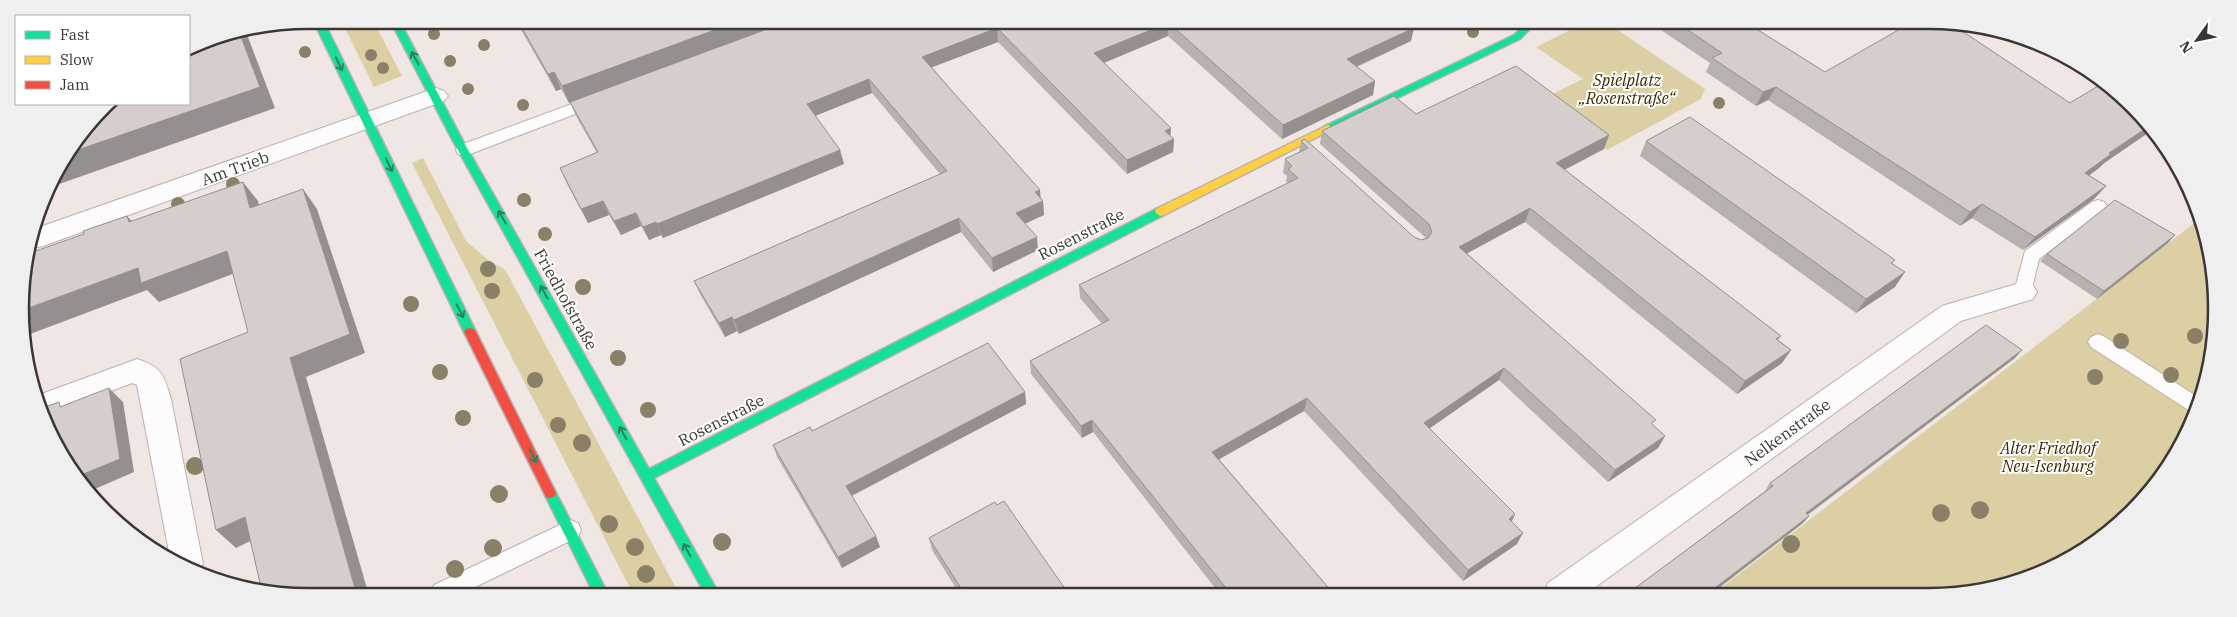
<svg xmlns="http://www.w3.org/2000/svg" width="2237" height="617" viewBox="0 0 2237 617" font-family="'IBM Plex Serif',serif">
<style>
.green{fill:#dccfa4}
.lines{fill:none;stroke-linecap:round;stroke-linejoin:round}
.lane-casing{stroke:#b8b2af;stroke-width:2}
.street-casing{stroke:#b8b2af;stroke-width:2}
.fast-casing{stroke:#b8b2af;stroke-width:3}
.slow-casing{stroke:#b8b2af;stroke-width:3}
.jam-casing{stroke:#b8b2af;stroke-width:3}
.lane{fill:#fdfbfb;fill-rule:evenodd}
.street{fill:#fdfbfb;fill-rule:evenodd}
.fast{fill:#16e098;fill-rule:evenodd}
.slow{fill:#ffcf43;fill-rule:evenodd}
.jam{fill:#f24e42;fill-rule:evenodd}
.tree{fill:#898067}
.wall{fill:#b7b1af}
.shaded-wall{fill:#95908f}
.building{fill:#d5cecc;stroke:#95908f}
.oneway{stroke:#2b8261}
.labels{text-anchor:middle;stroke-width:4;stroke-linejoin:round;paint-order:stroke}
.park-label{font-size:16px;font-style:italic;fill:#342c00;stroke:#fff}
.street-label{font-size:16px;fill:#3c3634;stroke:#fff}
.rim{fill:none;stroke:#3c3634;stroke-width:2.5}
</style>
<rect width="100%" height="100%" fill="#f0e7e4"/>
<path class="green" d="M341,20H373L402,76L374,87Z
M1582,24H1609L1705,89L1701,99L1607,150L1540,100L1583,79L1536,47Z
M423,158L466,241L492,263L503,268L507,273L678,592H632L412,163Z
M2198,220L2211,252L2212,365L2178,452L2119,525L2056,567L1966,595L1713,594L2059,328Z"/>
<g class="lines">
<g class="lane-casing">
<path id="lane" d="M596,95L602,96L604,100L602,104L470,154L464,156L458,154L456,150L458,146Z
M2098,200L2104,202L2107,206L2104,210L2039,259L2030,297L2023,299L2016,297L2014,292L2025,251L2092,202Z
M2098,334L2105,337L2199,398L2193,413L2091,347L2088,342L2091,337Z
M570,520L578,523L581,530L578,537L465,592H431L434,585Z"/>
</g>
<g class="street-casing">
<path id="street" d="M436,88L444,91L448,96L444,101L43,246L32,248L37,228Z
M2023,282L2033,285L2037,292L2033,299L1961,321L1586,594H1544L1548,583L1942,306Z
M137,359C162,367 164,375 171,399L203,564L200,570L170,557L137,385L132,383L46,416L36,396Z"/>
</g>
<g class="fast-casing">
<path id="fast" d="M313,20H323L476,332L474,335H466L464,332Z
M390,20H399L463,141L649,469L1156,209L1160,208L1165,212L1164,215L654,478L718,592H704L453,141Z
M1525,24H1535L1520,39L1331,130L1328,131L1323,128L1325,126L1514,35Z
M550,488L554,489L607,592H593L544,493L546,489Z"/>
</g>
<g class="slow-casing">
<path id="slow" d="M1328,125L1333,128L1331,130L1164,215L1160,216L1155,212L1156,209Z"/>
</g>
<g class="jam-casing">
<path id="jam" d="M470,328L474,329L476,332L554,489L556,493L554,497L550,498L546,497L464,332L466,329Z"/>
</g>
<use href="#lane" class="lane"/>
<use href="#street" class="street"/>
<use href="#fast" class="fast"/>
<use href="#slow" class="slow"/>
<use href="#jam" class="jam"/>
</g>
<g class="tree">
<circle cx="1473" cy="32" r="6"/>
<circle cx="434" cy="34" r="6"/>
<circle cx="484" cy="45" r="6"/>
<circle cx="305" cy="52" r="6"/>
<circle cx="371" cy="55" r="6"/>
<circle cx="450" cy="61" r="6"/>
<circle cx="383" cy="68" r="6"/>
<circle cx="468" cy="89" r="6"/>
<circle cx="1719" cy="103" r="6"/>
<circle cx="523" cy="105" r="6"/>
<circle cx="233" cy="184" r="7"/>
<circle cx="524" cy="200" r="7"/>
<circle cx="178" cy="204" r="7"/>
<circle cx="545" cy="234" r="7"/>
<circle cx="488" cy="269" r="8"/>
<circle cx="583" cy="287" r="8"/>
<circle cx="492" cy="291" r="8"/>
<circle cx="411" cy="304" r="8"/>
<circle cx="2195" cy="336" r="8"/>
<circle cx="2121" cy="341" r="8"/>
<circle cx="618" cy="358" r="8"/>
<circle cx="440" cy="372" r="8"/>
<circle cx="2171" cy="375" r="8"/>
<circle cx="2095" cy="377" r="8"/>
<circle cx="535" cy="380" r="8"/>
<circle cx="648" cy="410" r="8"/>
<circle cx="463" cy="418" r="8"/>
<circle cx="558" cy="425" r="8"/>
<circle cx="582" cy="443" r="9"/>
<circle cx="195" cy="466" r="9"/>
<circle cx="499" cy="494" r="9"/>
<circle cx="1980" cy="510" r="9"/>
<circle cx="1941" cy="513" r="9"/>
<circle cx="609" cy="524" r="9"/>
<circle cx="722" cy="542" r="9"/>
<circle cx="1791" cy="544" r="9"/>
<circle cx="635" cy="547" r="9"/>
<circle cx="493" cy="548" r="9"/>
<circle cx="455" cy="569" r="9"/>
<circle cx="646" cy="574" r="9"/>
</g>
<path class="wall" d="M516,21L1409,24L1411,41L1357,67L1375,81L1373,95L1282,139L1168,36L1104,63L1171,128L1170,135L1174,139L1173,152L1127,174L998,42L932,67L1043,201L1044,215L1025,223L1038,250L993,272L961,232L739,334L737,331L725,337L700,294L694,281L940,174L872,93L815,116L840,150L844,164L663,238L661,235L649,240L641,226L621,235L609,215L588,223L566,182L560,168L597,153L576,116L570,102L569,103L561,89L556,91Z
M1652,24L1750,25L1825,72L2103,164L2099,168L2089,175L2106,186L2094,199L2023,250L1972,218L1960,226L1768,100L1756,106L1706,72L1710,63Z
M1416,114L1609,135L1604,149L1564,170L1781,336L1778,340L1791,350L1782,363L1737,394L1525,222L1467,253L1665,436L1658,448L1608,482L1499,380L1430,428L1512,521L1517,544L1463,581L1304,411L1219,459L1333,593H1219L1093,432L1082,438L1031,374L1030,361L1102,324L1080,298L1079,285L1288,183L1286,182L1287,176L1283,173L1285,159L1299,153L1301,141L1414,237L1421,240L1426,238L1320,144L1322,131Z
M1646,141L1893,264L1895,287L1856,313L1640,156Z
M2168,243L2097,299L2040,261L2047,254Z
M2015,358L1808,515L1809,516L1803,523L1711,594H1627L1765,491L1770,483Z
M1025,392L1026,404L852,496L880,547L842,568L777,457L773,445L812,431Z
M929,538L1068,593H959L932,550Z"/>
<path class="shaded-wall" d="M739,21L790,22L569,103L562,86Z
M1169,23L1168,36L1094,67V53Z
M1404,24H1409L1408,30L1414,28L1411,41L1344,72L1347,59Z
M997,28L998,42L925,70L922,57Z
M246,32L275,108L48,188L50,181L72,152L240,34Z
M554,72L561,89L556,91L548,74Z
M869,79L872,93L810,118L807,104Z
M1375,81L1373,95L1282,139L1283,125Z
M1776,87L1768,100L1756,106L1763,92Z
M2148,127L2151,131L2103,164L2099,168L2074,187L2085,173L2109,153Z
M1171,128L1170,140L1174,139L1173,152L1127,174V160L1165,131Z
M1609,135L1604,149L1551,177L1556,163Z
M840,150L844,164L663,238L657,224Z
M243,182L258,201L265,228L250,208Z
M2106,186L2094,199L2023,250L2035,237Z
M303,189L317,209L365,353L306,377L368,592H356L290,358Z
M1040,190L1041,202L1043,201L1044,215L1018,227L1016,213L1035,192Z
M603,201L609,215L588,223L581,209Z
M1982,204L1972,218L1960,226L1970,212Z
M1530,208L1525,222L1455,260L1459,247Z
M636,213L641,226L621,235L614,221Z
M127,216L145,235L129,222Z
M959,218L961,232L739,334L734,320Z
M656,222L661,235L649,240L643,227Z
M2175,235L2168,243L2097,299L2104,291Z
M1037,237L1038,250L993,272L992,258Z
M227,251L243,270L159,302L147,290L25,336L23,310L138,268Z
M1905,272L1895,287L1856,313L1866,299Z
M732,317L737,331L725,337L719,323Z
M1791,350L1782,363L1737,394L1745,381Z
M2022,350L2015,358L1800,520L1806,513Z
M1504,368L1499,380L1420,435L1424,423Z
M109,388L123,402L134,472L88,492L79,484L76,477Z
M1025,392L1026,404L849,497L846,486Z
M1307,398L1304,411L1211,464L1212,452Z
M1092,420L1093,432L1082,438L1081,426Z
M1665,436L1658,448L1608,482L1615,470Z
M1515,514L1510,526L1509,519Z
M1809,516L1803,523L1711,594H1707Z
M245,517L263,535L236,548L216,530Z
M1523,533L1517,544L1463,581L1468,570Z
M876,536L880,547L842,568L838,557Z"/>
<path class="building" d="M518,21H739L562,86L554,72L548,74Z
M786,22L1168,23L1094,53L1171,128L1165,131L1174,139L1127,160L997,28L922,57L1040,190L1035,192L1043,201L1016,213L1037,237L992,258L959,218L734,320L732,317L719,323L694,281L947,171L869,79L807,104L840,150L657,224L656,222L643,227L636,213L614,221L603,201L581,209L560,168L598,152L570,102Z
M1169,23L1408,24L1414,28L1347,59L1375,81L1283,125Z
M1679,24L1750,25L1825,72L1907,25H1953L2070,103L2103,83L2148,127L2109,153L2111,154L2085,173L2106,186L2035,237L1982,204L1970,212L1776,87L1763,92L1712,58L1722,53Z
M240,34L260,87L72,152L109,104H189V48L198,42Z
M1516,66L1609,135L1556,163L1781,336L1776,339L1791,350L1745,381L1530,208L1459,247L1656,420L1651,423L1665,436L1615,470L1504,368L1424,423L1515,514L1509,519L1523,533L1468,570L1307,398L1212,452L1333,593H1230L1092,420L1081,426L1030,361L1109,320L1079,285L1298,178L1288,169L1292,166L1285,159L1308,148L1301,141L1305,139L1414,237L1421,240L1428,238L1432,232L1429,224L1322,131L1394,96L1416,114Z
M1690,117L1895,260L1891,263L1905,272L1866,299L1646,141Z
M243,182L250,208L303,189L350,334L290,358L356,592H262L245,517L216,530L180,359L248,332L227,251L141,283L138,268L23,310L21,289L30,253L84,234L83,231L127,216L129,222Z
M2115,200L2175,235L2104,291L2047,254Z
M1986,325L2022,350L1806,513L1809,516L1707,594H1627L1773,486L1770,483Z
M988,343L1025,392L846,486L876,536L838,557L773,445L810,427L812,431Z
M109,388L120,459L76,477L42,408L59,402L60,407Z
M1004,501L1068,593H964L929,538L995,502L997,505Z"/>
<defs><path id="oneway-shaft" d="M-6 0H5M1.5-3L5.5 0L1.5 3" fill="none" stroke-width="1.6" stroke-linecap="round" stroke-linejoin="round" transform="scale(1.25)"/></defs>
<g class="oneway">
<use href="#oneway-shaft" transform="translate(415 58) rotate(-119)"/>
<use href="#oneway-shaft" transform="translate(339 64) rotate(65)"/>
<use href="#oneway-shaft" transform="translate(389 165) rotate(64)"/>
<use href="#oneway-shaft" transform="translate(502 217) rotate(-120)"/>
<use href="#oneway-shaft" transform="translate(544 292) rotate(-119)"/>
<use href="#oneway-shaft" transform="translate(460 311) rotate(63)"/>
<use href="#oneway-shaft" transform="translate(623 433) rotate(-119)"/>
<use href="#oneway-shaft" transform="translate(533 456) rotate(63)"/>
<use href="#oneway-shaft" transform="translate(687 550) rotate(-119)"/>
</g>
<g class="labels">
<g class="park-label">
<text x="1627" y="86">Spielplatz<tspan x="1627" dy="18">„Rosenstraße“</tspan></text>
<text x="2048" y="454">Alter Friedhof<tspan x="2048" dy="18">Neu-Isenburg</tspan></text>
</g>
<g class="street-label">
<text transform="translate(235 168) rotate(-20)" y="6">Am Trieb</text>
<text transform="translate(1081 234) rotate(-27)" y="6">Rosenstraße</text>
<text transform="translate(566 299) rotate(61)" y="6">Friedhofstraße</text>
<text transform="translate(721 420) rotate(-27)" y="6">Rosenstraße</text>
<text transform="translate(1787 432) rotate(-36)" y="6">Nelkenstraße</text>
</g>
</g>
<path d="M0 0H2237V617H0ZM308 29H1929A279 279 0 0 1 2208 308V309A279 279 0 0 1 1929 588H308A279 279 0 0 1 29 309V308A279 279 0 0 1 308 29Z" fill="#efefef" fill-rule="evenodd"/>
<path class="rim" d="M308 29H1929A279 279 0 0 1 2208 308V309A279 279 0 0 1 1929 588H308A279 279 0 0 1 29 309V308A279 279 0 0 1 308 29Z"/>
<rect x="15" y="15" width="175" height="90" fill="#ffffff" stroke="#b1afae"/>
<rect x="25" y="31" width="25" height="8" fill="#16e098" stroke="#b1afae"/>
<text x="60" y="40" font-size="15" fill="#3c3634">Fast</text>
<rect x="25" y="56" width="25" height="8" fill="#ffcf43" stroke="#b1afae"/>
<text x="60" y="65" font-size="15" fill="#3c3634">Slow</text>
<rect x="25" y="81" width="25" height="8" fill="#f24e42" stroke="#b1afae"/>
<text x="60" y="90" font-size="15" fill="#3c3634">Jam</text>
<g transform="translate(2197 40) rotate(237)" stroke="#ffffff" stroke-width="4" paint-order="stroke">
<path d="M0-4L9 19L0 12L-9 19Z" fill="#3c3634"/>
<text y="-8" font-size="14" font-weight="bold" text-anchor="middle" fill="#3c3634">N</text>
</g>
</svg>
